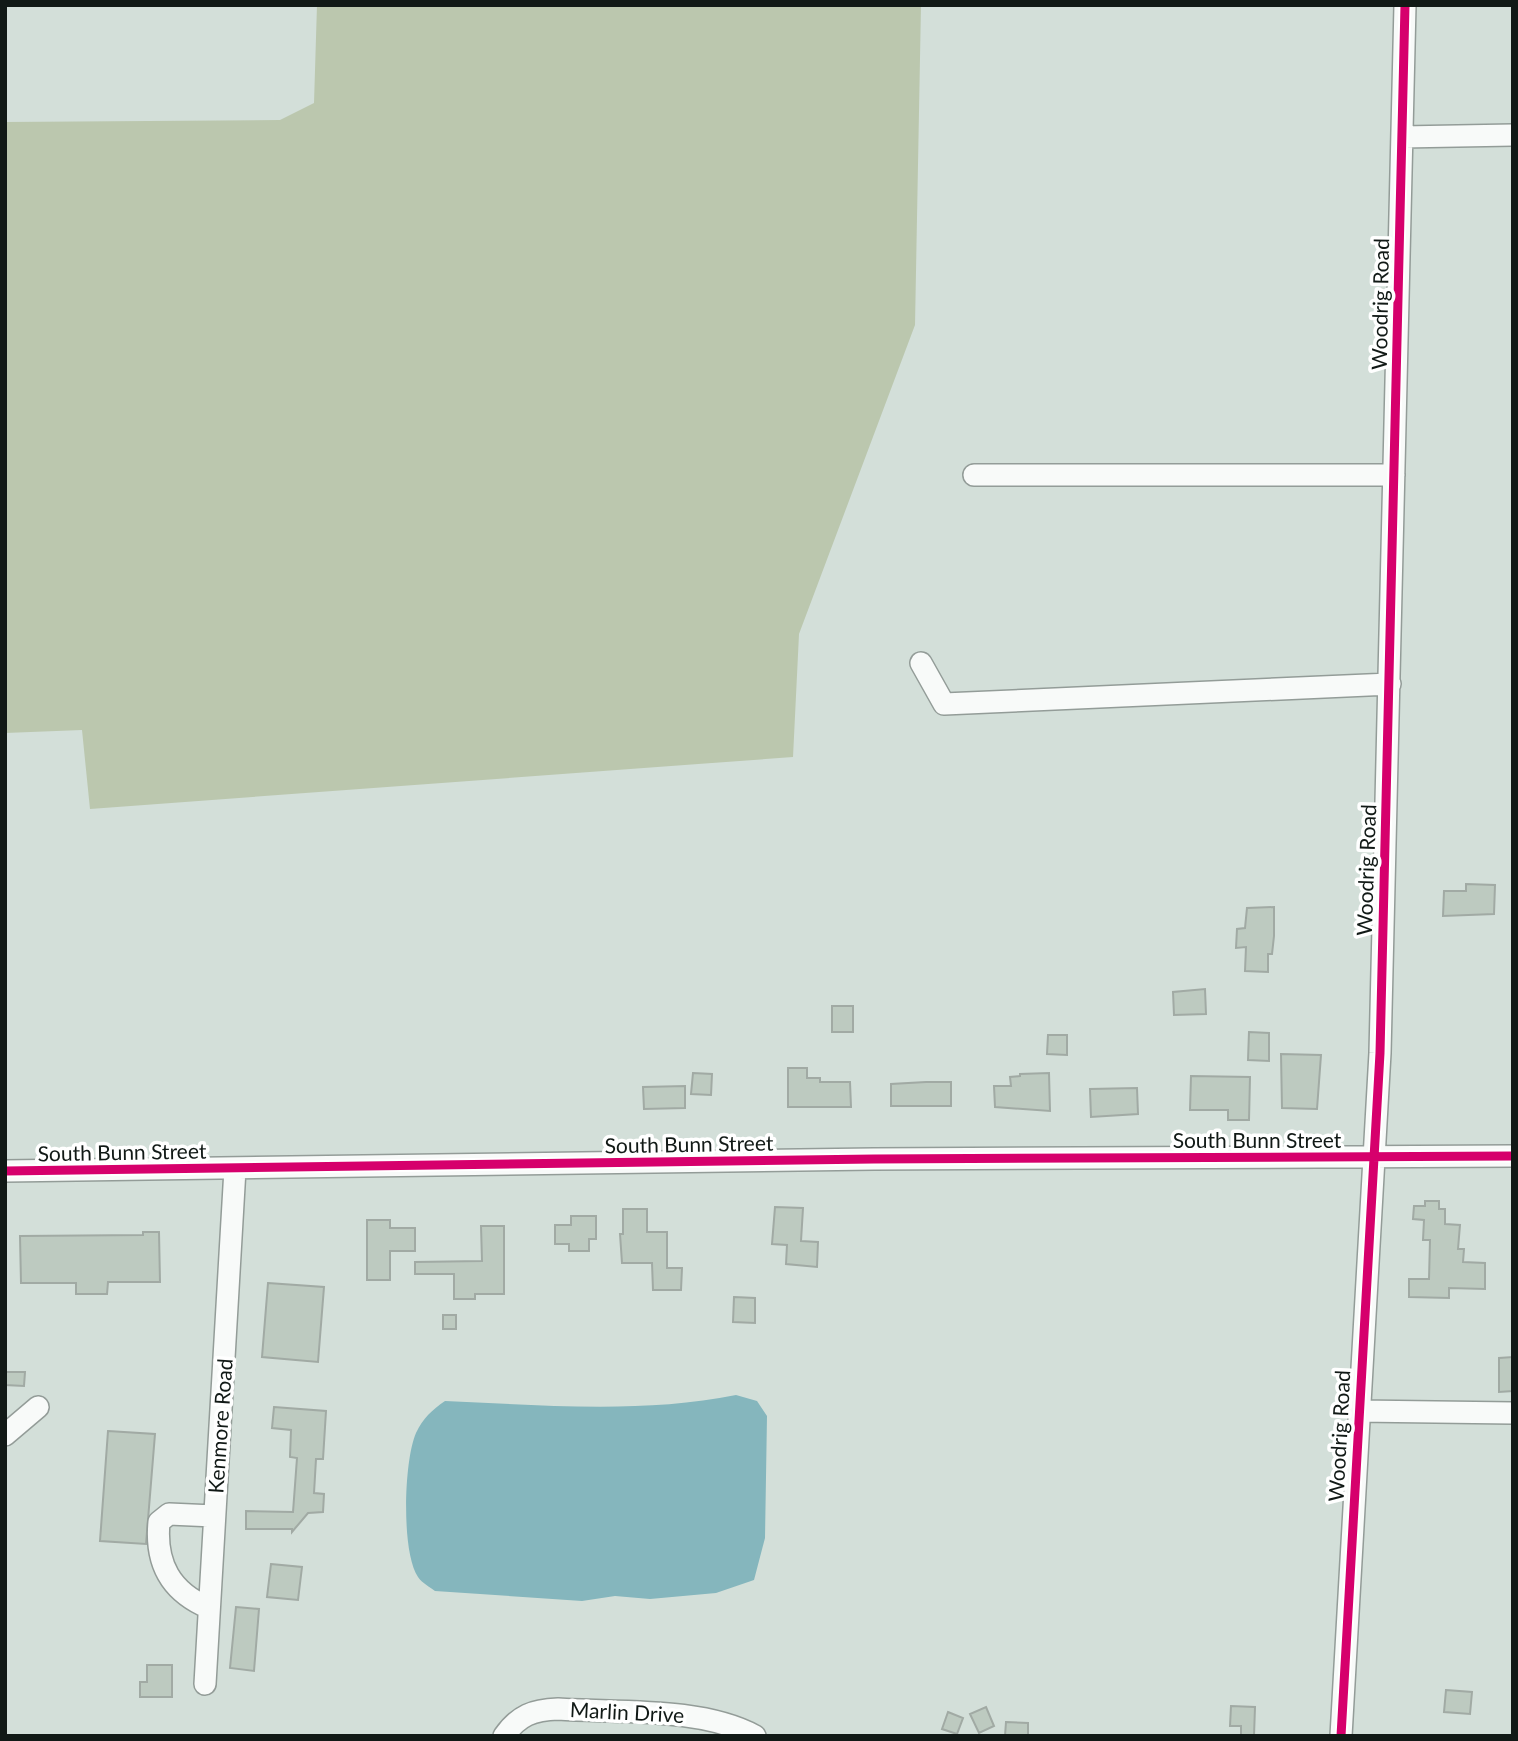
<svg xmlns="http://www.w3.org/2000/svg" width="1518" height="1741" viewBox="0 0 1518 1741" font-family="Lato,sans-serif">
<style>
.green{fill:#bbc7ae}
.water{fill:#85b6bd}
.building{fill:#bdcac0;stroke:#a1aaa4;stroke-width:2}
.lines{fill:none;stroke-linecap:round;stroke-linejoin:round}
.minor-casing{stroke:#939c98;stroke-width:24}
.minor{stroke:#f8faf9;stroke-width:21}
.cycleway-casing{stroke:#fff;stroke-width:13}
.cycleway{stroke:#d6006c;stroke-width:9}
.labels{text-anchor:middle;stroke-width:7;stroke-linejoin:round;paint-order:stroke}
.street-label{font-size:21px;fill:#111916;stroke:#fff}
</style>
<rect width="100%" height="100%" fill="#d3dfd9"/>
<path class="green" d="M317,5H921L915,325L799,634L793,757L90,809L82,730L5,733V122L280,120L314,103Z"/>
<path class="water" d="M736,1395L757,1401L767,1416L765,1538L754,1580L716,1593L650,1599L615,1596L582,1601L435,1591C430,1587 422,1583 418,1577C401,1552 404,1460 416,1433C423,1418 432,1410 445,1401C540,1405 643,1414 736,1395Z"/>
<path class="building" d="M1466,884L1495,885L1494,914L1443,916L1444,891H1466Z
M1274,907V936L1272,954H1268V972L1245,971L1246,947L1236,948L1237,929L1245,928L1247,908Z
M1205,989L1206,1014L1174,1015L1173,992Z
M832,1006H853V1032H832Z
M1249,1032L1269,1033V1061L1248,1060Z
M1048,1035H1067V1055L1047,1054Z
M1281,1054L1321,1055L1317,1109L1282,1108Z
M788,1068H807V1078H820V1082H850L851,1107H788Z
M693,1073L712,1074L711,1095L691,1094Z
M1049,1073L1050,1111L995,1107L994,1086H1011L1010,1077L1020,1076V1074Z
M1191,1076L1250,1077L1249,1120H1228V1110H1190Z
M926,1082H951V1106H891V1084Z
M685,1086V1108L644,1109L643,1087Z
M1137,1088L1138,1114L1091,1117L1090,1089Z
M1425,1201H1439V1209H1445V1224L1460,1225L1458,1249H1464L1463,1262L1485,1263V1289L1449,1288V1298L1409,1297V1279H1429L1430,1240H1423L1424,1220L1413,1219L1414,1206H1425Z
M775,1207L803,1208L801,1241L818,1242L817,1267L786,1264L787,1245L772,1244Z
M623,1209H647V1232H667V1268H682L681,1290H653L652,1263H622L620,1234H623Z
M571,1216H596V1239H589V1251H569V1244H555V1225H571Z
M367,1220H390V1228H415V1251H390V1280H367Z
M481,1226H504V1294H475V1299H454V1274H415V1262L482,1261Z
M143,1232H159L160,1282H108L107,1294H76V1283H21L20,1236L143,1235Z
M268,1283L324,1287L318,1362L262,1357Z
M734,1297L755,1298V1323L733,1322Z
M443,1315H456V1329H443Z
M1513,1357V1391L1499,1392V1358Z
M5,1372H25L24,1386L5,1385Z
M274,1407L326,1411L323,1459H316L314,1493L324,1494L323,1512L308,1513L292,1532V1529H246V1511L293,1512L297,1458L290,1457L291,1430L272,1428Z
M108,1431L155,1434L146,1544L100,1541Z
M271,1564L302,1567L298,1600L267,1597Z
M236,1607L259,1609L254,1671L230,1668Z
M147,1665H172V1697H140V1682H147Z
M1446,1690L1472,1692L1470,1714L1444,1712Z
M1231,1706L1255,1707L1254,1736H1241V1726H1230Z
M986,1707L994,1726L979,1733L970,1714Z
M948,1712L963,1718L957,1734L942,1729Z
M1006,1722L1028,1723V1736H1005Z"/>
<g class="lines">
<g class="minor-casing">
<path id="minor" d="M1402,137L1513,135
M974,475H1394
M921,663L944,704L1390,684
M5,1171L874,1159L1513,1156
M1358,1411L1513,1413
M5,1435L38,1407
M209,1608C171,1592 155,1564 159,1522L169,1514L214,1516
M205,1684L235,1169
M504,1736C519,1715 533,1710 558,1709C619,1713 702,1707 755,1736
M1341,1736L1380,1053L1405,5"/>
</g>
<use href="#minor" class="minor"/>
<g class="cycleway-casing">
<path id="cycleway" d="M5,1171L874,1159L1513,1156
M1341,1736L1380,1053L1405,5"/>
</g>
<use href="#cycleway" class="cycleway"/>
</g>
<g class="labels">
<g class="street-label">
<text transform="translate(1381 304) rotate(-89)" y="7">Woodrig Road</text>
<text transform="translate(1367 870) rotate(-88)" y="7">Woodrig Road</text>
<text x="1257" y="1148">South Bunn Street</text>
<text transform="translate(689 1145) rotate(-1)" y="7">South Bunn Street</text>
<text transform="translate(122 1153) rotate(-1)" y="7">South Bunn Street</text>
<text transform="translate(221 1426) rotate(-86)" y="7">Kenmore Road</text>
<text transform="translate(1340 1436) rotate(-87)" y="7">Woodrig Road</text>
<text transform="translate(627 1713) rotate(3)" y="7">Marlin Drive</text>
</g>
</g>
<rect width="1518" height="1741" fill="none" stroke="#111916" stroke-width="14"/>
</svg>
